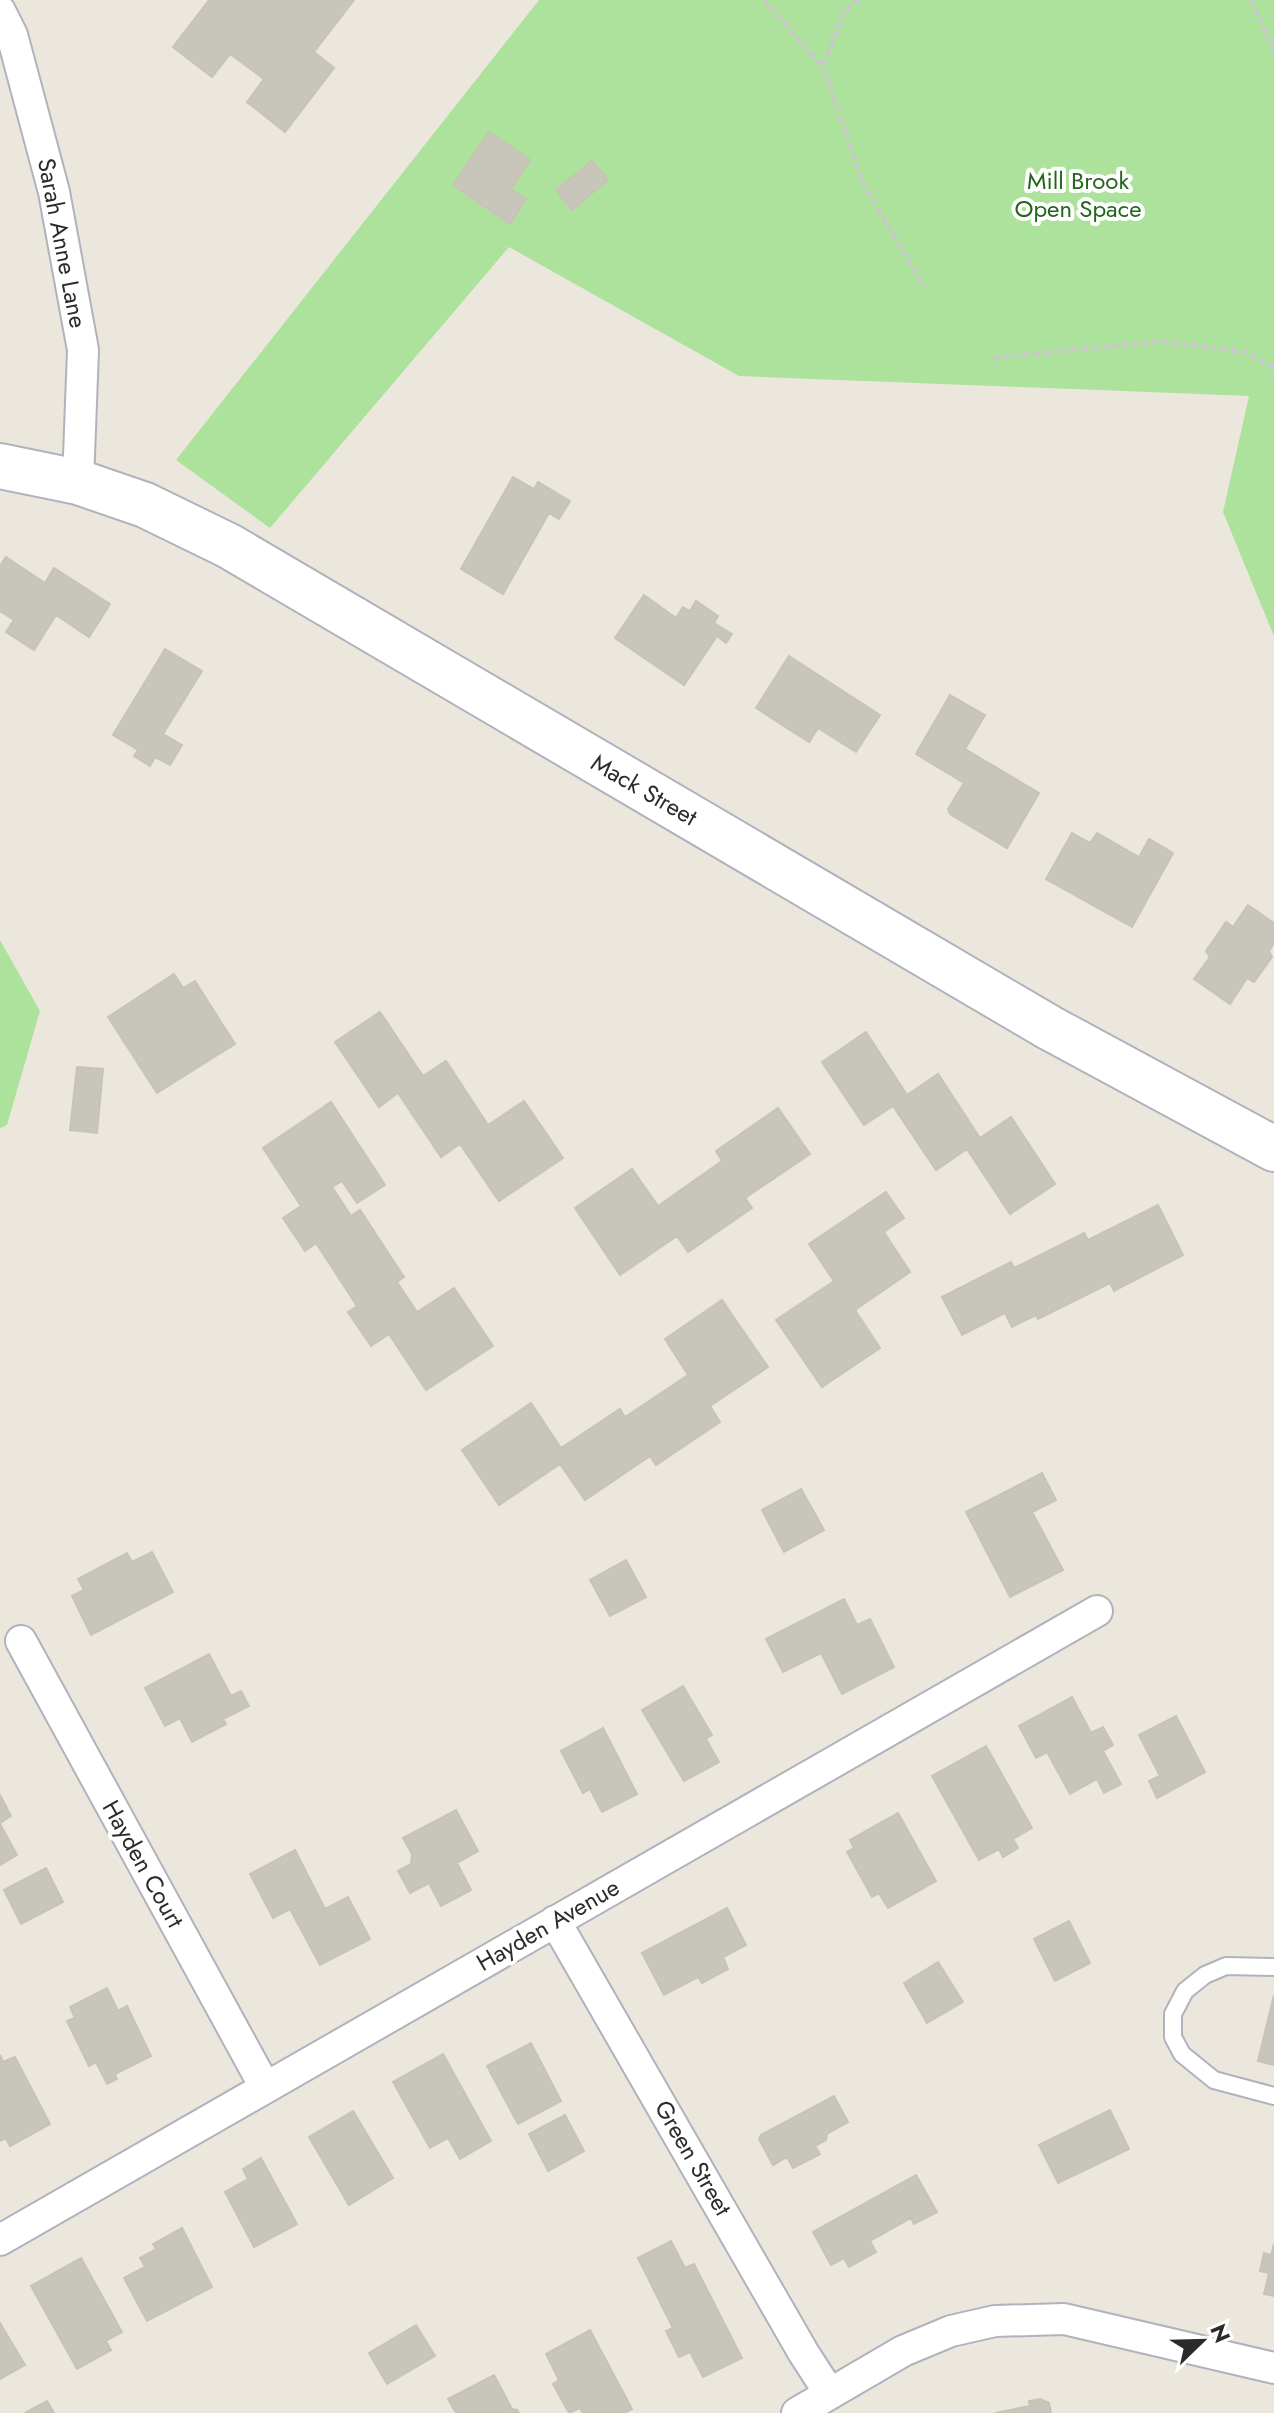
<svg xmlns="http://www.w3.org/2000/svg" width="1274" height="2413" viewBox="0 0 1274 2413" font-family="Jost,sans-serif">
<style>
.green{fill:#ace29b}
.building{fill:#c8c5bb;stroke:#c8c3b7;stroke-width:2}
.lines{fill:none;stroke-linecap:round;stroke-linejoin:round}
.lane-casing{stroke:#b1b2be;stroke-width:20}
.street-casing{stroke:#b1b2be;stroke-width:34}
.secondary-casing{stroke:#b1b2be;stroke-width:48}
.path{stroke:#c8c8c8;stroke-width:5;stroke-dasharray:6 4;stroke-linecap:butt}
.lane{stroke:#fff;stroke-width:16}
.street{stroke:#fff;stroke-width:30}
.secondary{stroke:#fff;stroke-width:44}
.labels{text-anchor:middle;stroke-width:8;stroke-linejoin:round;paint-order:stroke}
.park-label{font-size:24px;fill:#24671c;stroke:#fff}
.street-label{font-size:24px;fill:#2b2b2b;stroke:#fff}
</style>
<rect width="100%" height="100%" fill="#ece7dd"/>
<path class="green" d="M539,0H1274V636L1223,512L1249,396L739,376L509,247L270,528L176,460Z
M0,940L40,1011L7,1125L0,1128Z"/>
<path class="building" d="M209,0H354L314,52L334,68L285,132L247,102L264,79L230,54L212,77L173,47Z
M489,132L530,160L511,189L526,199L510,224L453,185Z
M592,161L608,180L572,210L556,190Z
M513,477L534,489L538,482L570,501L559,519L549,513L503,594L461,569Z
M6,557L45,583L54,568L110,604L89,637L56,615L34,650L6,632L14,620L0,611V566Z
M644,595L676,618L683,607L690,611L696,601L718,616L714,623L732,634L726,643L717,636L684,685L615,638Z
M165,649L202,671L163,734L182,745L170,765L155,757L150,766L134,756L138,750L113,735Z
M789,656L880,715L856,752L818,728L809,742L756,708Z
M950,695L985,715L965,749L1039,793L1007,848L950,814L948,809L964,783L916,754Z
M1072,833L1090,843L1097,833L1139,857L1149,839L1173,853L1132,927L1046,879Z
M1248,905L1274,923V943L1269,951L1272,957L1254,982L1247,978L1230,1004L1194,979L1210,957L1206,951L1226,922L1233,927Z
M174,974L183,988L195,981L235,1044L157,1093L108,1017Z
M380,1012L423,1076L446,1061L488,1125L524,1101L563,1158L499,1201L460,1144L441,1157L398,1093L379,1107L335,1042Z
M866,1032L907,1095L938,1074L980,1138L1011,1117L1055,1184L1010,1214L967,1149L936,1170L893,1106L864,1125L822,1062Z
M77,1067L103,1069L97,1133L70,1130Z
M331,1102L385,1185L357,1203L342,1181L332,1187L351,1216L360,1210L404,1277L397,1282L417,1312L454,1288L493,1346L426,1390L389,1334L371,1346L348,1312L357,1306L316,1243L305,1251L283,1218L301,1206L263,1148Z
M778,1108L810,1154L745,1198L752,1208L688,1252L677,1236L620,1275L575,1208L632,1169L658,1206L722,1161L716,1151Z
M886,1192L904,1218L884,1232L910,1272L855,1310L880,1348L822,1387L776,1320L834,1281L809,1244Z
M1158,1205L1183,1255L1114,1291L1110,1283L1038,1319L1036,1315L1012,1327L1005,1313L962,1335L942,1297L1011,1262L1014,1268L1084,1233L1088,1240Z
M722,1300L768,1367L710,1406L720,1422L656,1465L650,1456L585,1500L560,1464L499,1505L462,1450L531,1403L561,1448L620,1409L625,1417L688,1375L665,1339Z
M1042,1473L1056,1500L1032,1512L1063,1570L1010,1597L966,1512Z
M801,1489L824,1530L784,1552L762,1510Z
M152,1552L173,1592L91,1635L72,1596L84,1590L78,1579L127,1553L132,1562Z
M626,1560L646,1597L610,1616L590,1580Z
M844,1599L857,1625L870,1619L894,1667L842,1694L821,1653L783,1672L766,1639Z
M209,1654L231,1696L241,1691L249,1706L223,1719L226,1724L192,1742L180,1718L165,1726L145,1688Z
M683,1686L712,1735L706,1739L719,1762L684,1781L642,1710Z
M1072,1697L1091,1733L1103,1727L1113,1745L1103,1751L1121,1784L1104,1793L1097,1779L1070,1794L1047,1752L1036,1758L1019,1726Z
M1176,1716L1205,1772L1157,1798L1149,1781L1160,1776L1139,1735Z
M603,1728L637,1794L602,1812L590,1789L583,1793L561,1751Z
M986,1746L1032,1828L1013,1839L1018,1848L1003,1857L999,1849L979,1860L932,1776Z
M0,1795L11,1816L0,1823Z
M456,1810L478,1851L457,1863L471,1890L441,1906L429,1883L410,1893L398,1871L411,1864L412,1854L403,1838Z
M898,1813L936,1881L888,1908L879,1893L872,1897L847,1852L854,1848L850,1840Z
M0,1824L17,1855L0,1865Z
M295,1850L325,1909L348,1897L370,1939L320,1965L290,1909L273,1918L250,1874Z
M46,1868L63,1902L21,1924L4,1890Z
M727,1908L746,1945L723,1957L728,1969L702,1983L698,1977L664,1995L642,1953Z
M1069,1921L1090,1963L1055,1981L1034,1939Z
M938,1962L963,2002L927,2023L904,1983Z
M107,1988L118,2011L127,2006L151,2056L115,2074L117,2079L107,2084L96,2062L89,2066L67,2021L75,2018L70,2007Z
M1274,1995V2065L1258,2061Z
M531,2043L561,2101L518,2124L487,2066Z
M443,2054L491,2141L460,2159L448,2138L430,2148L393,2082Z
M0,2055L3,2062L15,2057L50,2124L10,2146L6,2138L0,2141Z
M834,2096L848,2122L827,2134L826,2140L815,2146L820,2154L793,2168L787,2157L773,2165L759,2139L761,2135Z
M1110,2110L1129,2149L1058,2183L1039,2145Z
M353,2111L393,2178L349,2205L309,2137Z
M565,2115L584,2151L548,2171L529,2134Z
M261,2158L297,2224L254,2247L225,2192L248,2179L243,2169Z
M916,2175L937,2212L914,2224L911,2218L870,2241L876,2252L849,2267L844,2258L831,2265L813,2232Z
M182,2228L212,2287L147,2321L124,2278L145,2267L140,2258L156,2249L153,2244Z
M671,2241L685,2268L694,2264L742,2358L703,2377L690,2352L679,2357L666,2331L673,2328L638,2258Z
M1274,2244V2296L1264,2294L1269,2273L1260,2271L1264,2253L1271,2255Z
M81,2258L122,2332L106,2341L111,2350L77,2369L31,2286Z
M0,2323L25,2365L0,2379Z
M416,2325L435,2356L387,2384L369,2353Z
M590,2330L632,2409L625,2413H583L580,2408L569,2413L553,2384L559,2380L546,2354Z
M494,2375L512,2409L517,2410L519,2413H456L448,2399Z
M1040,2399L1049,2403L1051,2413H995L1030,2406L1029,2401Z
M47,2401L54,2413H25Z"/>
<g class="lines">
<g class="lane-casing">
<path id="lane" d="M1274,1967L1226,1966L1205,1975L1185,1991L1173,2014V2037L1182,2054L1214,2080L1274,2096"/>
</g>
<g class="street-casing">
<path id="street" d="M0,11L12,35L54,192L83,350L78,482
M21,1641L265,2087
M555,1921L803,2352L830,2394
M0,2240L1097,1611
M797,2413L903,2351L951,2331L995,2321L1064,2319L1274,2368"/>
</g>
<g class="secondary-casing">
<path id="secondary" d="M0,466L78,482L145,505L229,546L1050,1028L1274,1149"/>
</g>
<path class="path" d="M764,0L823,67
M859,0L844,11L823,67L862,181L924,287
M1251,0L1274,50
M993,358L1164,341L1245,352L1274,368"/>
<use href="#lane" class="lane"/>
<use href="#street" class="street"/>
<use href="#secondary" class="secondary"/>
</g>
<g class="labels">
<g class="park-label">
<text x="1078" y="189">Mill Brook<tspan x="1078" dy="28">Open Space</tspan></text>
</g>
<g class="street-label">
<text transform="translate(62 243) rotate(79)" y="8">Sarah Anne Lane</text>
<text transform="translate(644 790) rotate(30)" y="8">Mack Street</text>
<text transform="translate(143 1864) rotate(61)" y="8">Hayden Court</text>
<text transform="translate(548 1925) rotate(-30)" y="8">Hayden Avenue</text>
<text transform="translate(693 2158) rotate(60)" y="8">Green Street</text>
</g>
</g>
<g transform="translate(1202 2341) rotate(67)" stroke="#ffffff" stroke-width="6" paint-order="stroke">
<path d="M0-6L14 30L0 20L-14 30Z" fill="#2b2b2b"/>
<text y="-12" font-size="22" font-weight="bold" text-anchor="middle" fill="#2b2b2b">N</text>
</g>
</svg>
